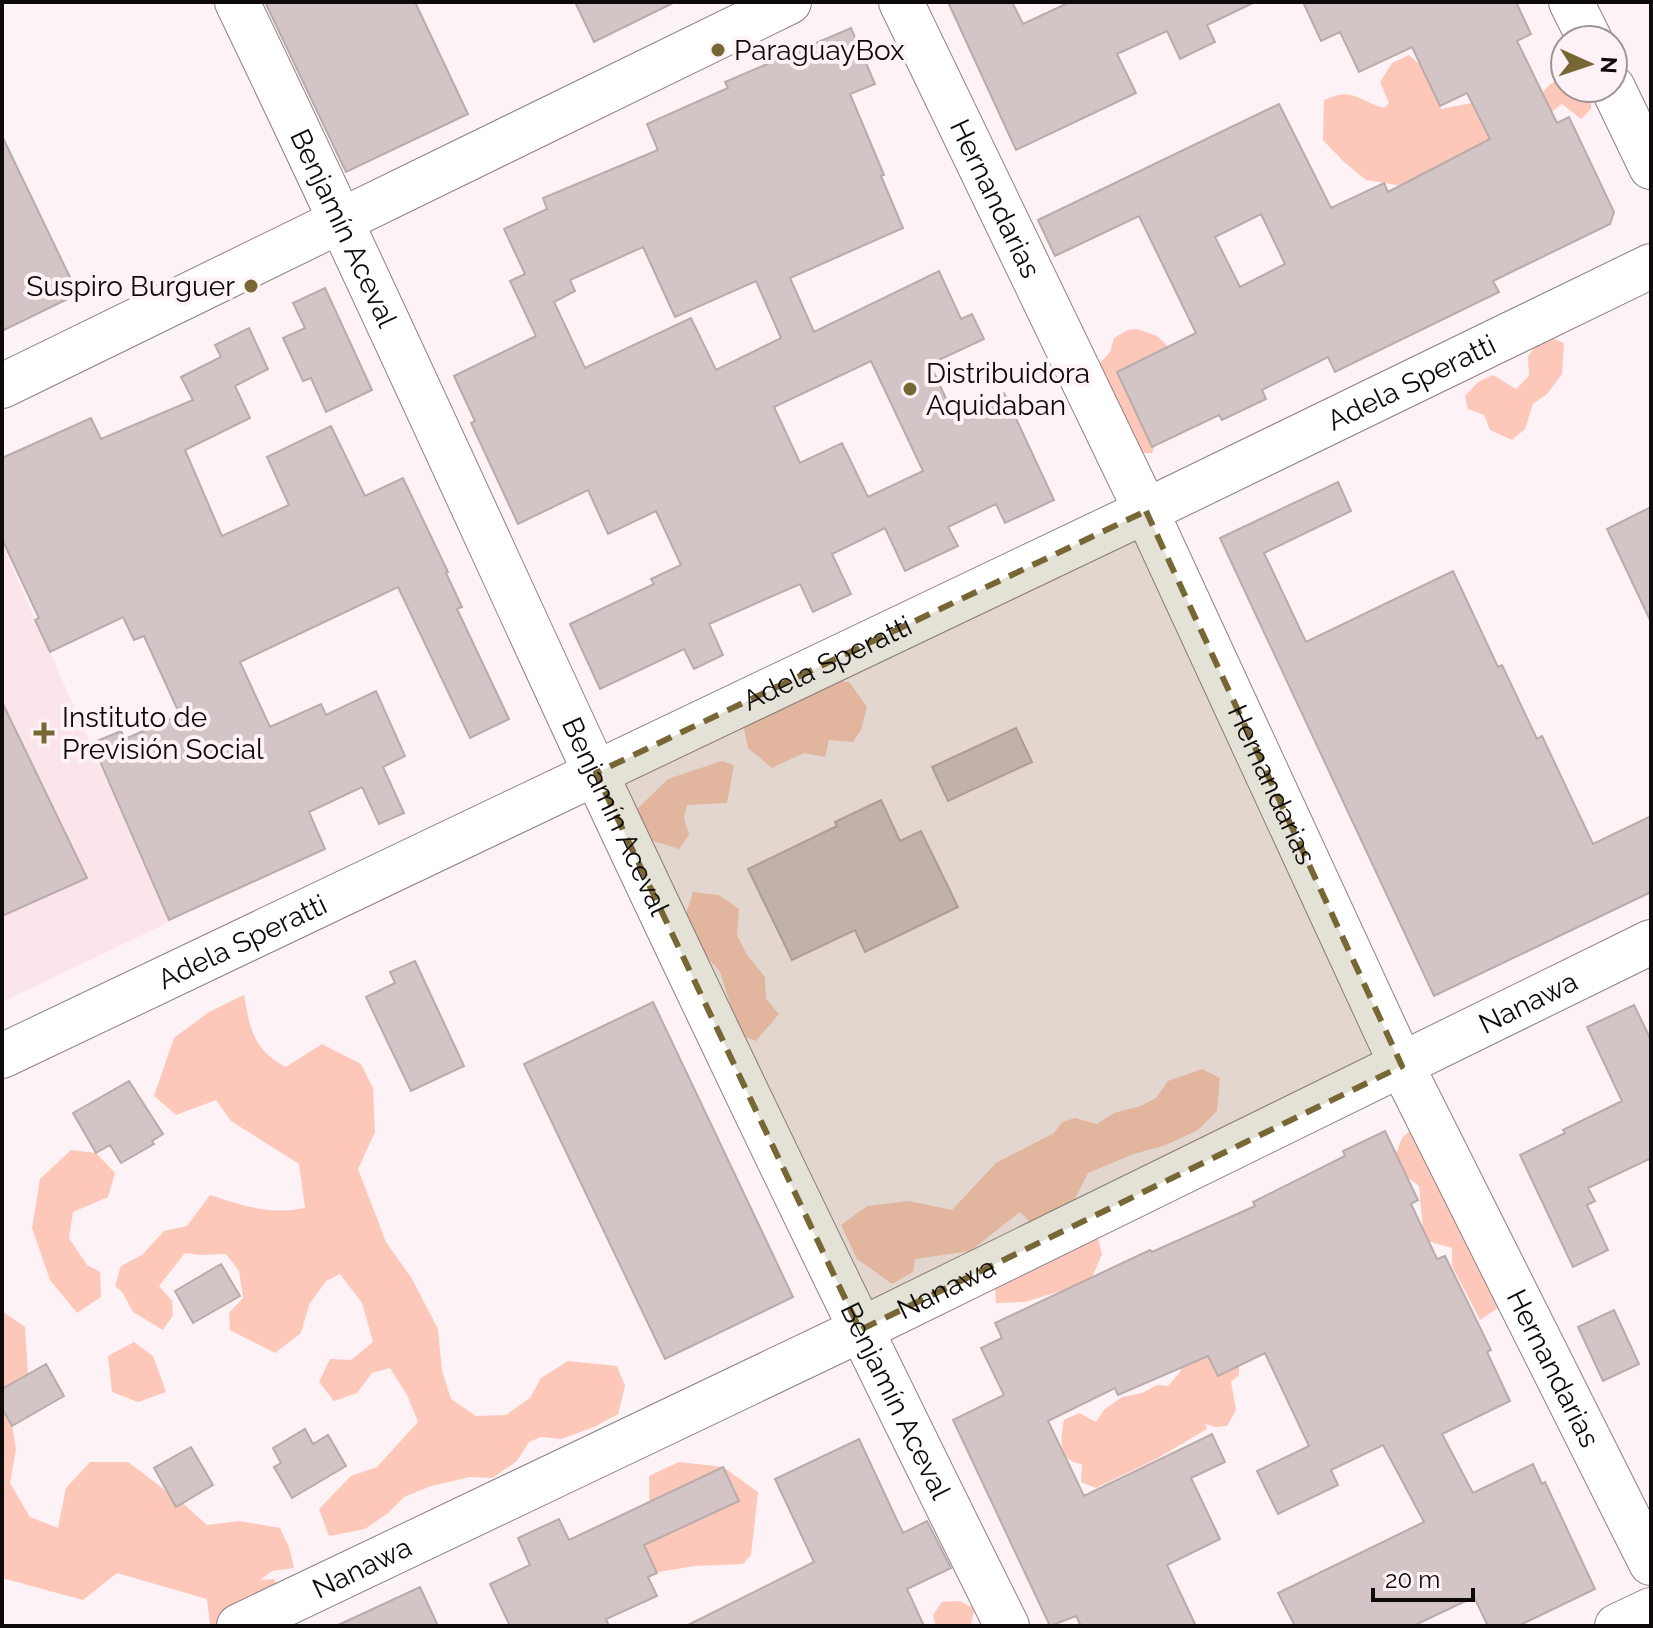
<svg xmlns="http://www.w3.org/2000/svg" width="1653" height="1628" viewBox="0 0 1653 1628" font-family="Raleway,sans-serif">
<style>
.built{fill:#fbe4ea}
.green{fill:#fdc8b9}
.building{fill:#d3c5c5;stroke:#b8abaa;stroke-width:2;fill-rule:evenodd}
.lines{fill:none;stroke-linecap:round;stroke-linejoin:round}
.minor-casing{stroke:#8e8185;stroke-width:46}
.minor{stroke:#fff;stroke-width:44}
.marked{fill:#776735;fill-opacity:0.2;stroke:#776735;stroke-width:6;stroke-dasharray:16 10;stroke-linejoin:round}
.poi-dot{fill:#776735;stroke:#fdf2f5;stroke-width:3}
.labels{text-anchor:middle;stroke-width:8;stroke-linejoin:round;paint-order:stroke}
.poi-label{font-size:28px;fill:#0e0a0b;stroke:#fdf2f5;text-anchor:start}
.street-label{font-size:28px;fill:#0e0a0b;stroke:#fdf2f5}
</style>
<rect width="100%" height="100%" fill="#fdf2f5"/>
<path class="built" d="M2,544L169,922L2,1002Z"/>
<path class="green" d="M1409,55C1427,69 1436,86 1441,109L1481,101L1539,97L1549,85L1564,75L1565,88H1588L1592,92L1591,109L1581,119L1562,104L1440,192L1366,180L1343,161L1323,140L1324,100C1354,87 1356,100 1384,108L1389,103L1380,82L1392,63Z
M1138,329L1157,336L1166,344C1168,375 1166,425 1152,453H1136L1097,366L1110,352L1114,338L1128,330Z
M1542,334L1564,343L1562,374L1547,394L1533,404L1525,429L1512,440L1490,430L1484,415L1468,409L1465,396L1478,382L1493,375L1516,389L1529,376L1528,357Z
M830,677L850,683L867,707L861,730L853,742L829,740L825,757L804,753L772,768L748,748L743,724Z
M722,761L734,765L727,803L687,805L684,818L689,835L679,849L653,841L634,812L668,779Z
M693,892L719,895L739,909L737,935L747,955L765,977L766,999L779,1014L756,1041L740,1035L720,972L702,951L684,920Z
M244,995C250,1029 253,1050 286,1067L322,1044L361,1064L373,1088L375,1132L358,1169L386,1242L412,1279L438,1329L442,1371L451,1399L476,1416L506,1415L530,1398L541,1378L568,1361L617,1366L625,1386L618,1414L594,1427L561,1439L541,1437L529,1442L517,1461L492,1478L470,1477L431,1486L404,1497L388,1513L365,1529L329,1536L319,1509L351,1476L377,1467L418,1422L407,1395L390,1368L372,1373L357,1393L334,1401L319,1382L330,1359L351,1360L373,1342L362,1303L340,1274L326,1281L309,1305L301,1333L275,1353L230,1330L229,1313L243,1298L239,1271L226,1254L202,1255L185,1253L159,1286L172,1301L173,1315L163,1330L133,1312L123,1293L115,1286L121,1266L142,1255L164,1231L187,1226L210,1195C244,1206 269,1215 305,1208L299,1164L231,1121L216,1100L176,1115L154,1096L174,1038L209,1012Z
M1202,1069L1220,1078L1217,1111L1198,1130L1166,1145L1134,1154L1088,1173L1073,1203L1094,1222L1102,1254L1090,1282L1025,1302L996,1303L994,1271L1040,1232L1020,1212L970,1251L915,1259L913,1272L892,1284L857,1259L841,1225L867,1206L909,1201L952,1210L996,1163L1054,1133L1062,1122L1075,1118L1097,1124L1114,1113L1141,1106L1156,1098L1168,1081Z
M1414,1127L1494,1282L1498,1308L1480,1320L1452,1266V1248L1424,1240L1419,1186L1406,1176L1395,1157L1402,1138Z
M71,1150L96,1153L115,1173L108,1197L73,1212L69,1238L87,1265L100,1272L101,1297L77,1313L50,1280L32,1228L40,1179Z
M2,1311L25,1327L28,1374L8,1400L16,1449L10,1483L30,1517L58,1528L66,1488L90,1462H128L186,1506L207,1525L239,1521L280,1528L289,1547L294,1568L272,1571L260,1580L274,1579L294,1615L296,1626H210L207,1599L117,1573L83,1600L2,1578Z
M134,1342L153,1356L166,1392L138,1402L112,1392L108,1356Z
M1187,1351L1239,1356V1375L1231,1382L1236,1410L1227,1426L1216,1427L1205,1424L1207,1429L1156,1459L1096,1488L1081,1482L1082,1464C1058,1461 1060,1440 1064,1420L1079,1413L1096,1422L1104,1410L1122,1397L1142,1393L1157,1385L1168,1386L1180,1372Z
M679,1462L723,1467L758,1492L751,1555L743,1564L694,1566L647,1574L627,1537L650,1524L649,1476Z
M960,1601L975,1609L970,1626H936L933,1615L942,1602Z"/>
<path class="building" d="M265,2H415L468,114L346,172Z
M575,2H675L594,42Z
M948,2H1012L1023,24L1070,2H1255L1207,25L1215,42L1180,59L1167,31L1117,54L1136,93L1016,150Z
M1303,2H1516L1531,34L1517,41L1557,123L1569,117L1614,212L1610,224L1493,281L1499,292L1335,372L1328,357L1262,390L1266,399L1222,420L1219,415L1152,447L1117,372L1196,333L1139,216L1055,256L1038,220L1279,104L1331,208L1384,183L1388,192L1490,139L1467,93L1440,106L1412,47L1359,72L1340,32L1321,41ZM1261,214L1285,264L1240,287L1215,237Z
M851,28L875,84L850,94L884,175L881,176L903,228L790,278L814,332L939,271L961,319L972,314L984,339L930,364L954,416L1004,393L1054,500L1005,523L996,504L948,527L958,546L905,571L885,528L832,554L851,594L813,612L800,584L709,624L723,655L694,669L684,649L600,689L570,624L654,584L651,579L681,565L656,511L608,534L588,490L518,524L471,423L475,421L454,376L536,336L510,281L525,274L504,229L547,209L543,198L658,150L647,124L728,88L725,82ZM643,247L675,317L756,281L781,338L716,370L691,318L585,368L554,302L575,291L570,280ZM871,361L923,471L868,497L842,443L800,463L774,407Z
M2,136L78,294L2,331Z
M325,288L372,390L326,412L311,378L303,381L283,338L305,328L293,303Z
M249,328L268,369L235,386L250,418L185,450L222,536L289,505L267,457L331,426L365,496L403,478L448,572L446,573L462,607L457,609L509,719L470,738L398,587L240,662L270,727L321,704L326,715L376,691L405,756L383,767L404,813L379,824L362,787L309,812L325,849L169,920L92,743L121,731L125,739L180,715L144,636L134,640L123,617L50,652L35,620L39,618L2,539V458L91,418L101,439L193,400L181,377L221,357L215,345Z
M1338,482L1351,511L1264,553L1306,642L1453,571L1498,667L1502,665L1537,739L1542,736L1593,844L1651,816V892L1434,996L1220,538Z
M1651,507V622L1607,529Z
M2,702L87,878L2,916Z
M1016,728L1032,762L948,801L932,767Z
M881,800L900,841L921,831L958,907L865,952L855,930L792,960L748,869L837,826L835,822Z
M415,961L464,1066L411,1091L366,997L395,983L390,972Z
M653,1002L793,1297L665,1359L524,1064Z
M1634,1005L1651,1040V1163L1649,1159L1588,1188L1595,1201L1587,1205L1608,1250L1573,1267L1520,1155L1565,1133L1563,1130L1622,1101L1587,1027Z
M129,1081L163,1134L152,1141L154,1144L121,1163L110,1145L96,1153L73,1113Z
M1385,1131L1418,1200L1411,1204L1437,1259L1445,1256L1491,1350L1487,1352L1510,1401L1442,1434L1473,1493L1533,1464L1542,1484L1545,1482L1595,1589L1518,1626H1488L1474,1597L1413,1626H1295L1278,1593L1424,1522L1383,1445L1331,1470L1338,1485L1278,1514L1257,1471L1309,1446L1265,1353L1218,1376L1208,1356L1118,1395L1115,1388L1048,1421L1084,1496L1212,1434L1225,1462L1191,1478L1220,1539L1167,1565L1196,1626H1081L1076,1616L1050,1626L953,1420L1004,1395L981,1348L1002,1338L995,1323L1150,1250L1152,1252L1255,1206L1253,1202L1345,1156L1343,1151Z
M221,1264L240,1296L193,1323L175,1291Z
M1614,1310L1639,1364L1603,1381L1578,1327Z
M46,1364L64,1396L12,1426L2,1408V1389Z
M305,1429L313,1444L328,1435L346,1466L292,1498L274,1467L281,1463L273,1448Z
M859,1439L903,1533L927,1521L951,1568L907,1589L924,1626H686L814,1562L775,1479Z
M191,1447L213,1485L176,1507L154,1468Z
M723,1467L739,1501L644,1545L657,1573L648,1577L657,1596L606,1619L609,1626H510L490,1584L530,1565L518,1538L559,1519L569,1540Z
M420,1587L438,1626H336Z"/>
<g class="lines">
<g class="minor-casing">
<g id="minor">
<path id="s1" d="M237,2C360,257 476,515 595,772C729,1058 866,1343 1007,1626"/>
<path id="s2" d="M901,2L1146,511L1402,1066L1651,1563"/>
<path d="M1571,2L1590,40"/>
<path d="M1613,88L1651,167"/>
<path d="M2,386L789,2"/>
<path id="s3" d="M2,1056L1146,511L1651,266"/>
<path id="s4" d="M239,1626L860,1330L1651,942"/>
<path d="M1617,1626L1651,1610"/>
</g>
</g>
<use href="#minor" class="minor"/>
</g>
<path class="marked" d="M1146,511L1402,1066L860,1330L596,773Z"/>
<g class="poi-dot">
<circle cx="718" cy="50" r="8"/>
<circle cx="251" cy="286" r="8"/>
<circle cx="910" cy="389" r="8"/>
<path d="M40 721h8v8h8v8h-8v8h-8v-8h-8v-8h8z"/>
</g>
<g class="labels">
<g class="poi-label">
<text x="734" y="60">ParaguayBox</text>
<text x="235" y="296" text-anchor="end">Suspiro Burguer</text>
<text x="926" y="383">Distribuidora<tspan x="926" dy="32">Aquidaban</tspan></text>
<text x="62" y="727">Instituto de<tspan x="62" dy="32">Previsión Social</tspan></text>
</g>
<g class="street-label">
<text dy="10" stroke="none"><textPath href="#s2" startOffset="218">Hernandarias</textPath></text>
<text dy="10" stroke="none"><textPath href="#s1" startOffset="250">Benjamín Aceval</textPath></text>
<text dy="10" stroke="none"><textPath href="#s3" startOffset="1562">Adela Speratti</textPath></text>
<text dy="10" stroke="none"><textPath href="#s3" startOffset="914">Adela Speratti</textPath></text>
<text dy="10" stroke="none"><textPath href="#s2" startOffset="866">Hernandarias</textPath></text>
<text dy="10" stroke="none"><textPath href="#s1" startOffset="898">Benjamín Aceval</textPath></text>
<text dy="10" stroke="none"><textPath href="#s3" startOffset="266">Adela Speratti</textPath></text>
<text dy="10" stroke="none"><textPath href="#s4" startOffset="1432">Nanawa</textPath></text>
<text dy="10" stroke="none"><textPath href="#s4" startOffset="784">Nanawa</textPath></text>
<text dy="10" stroke="none"><textPath href="#s2" startOffset="1514">Hernandarias</textPath></text>
<text dy="10" stroke="none"><textPath href="#s1" startOffset="1546">Benjamín Aceval</textPath></text>
<text dy="10" stroke="none"><textPath href="#s4" startOffset="136">Nanawa</textPath></text>
</g>
</g>
<rect width="1653" height="1628" fill="none" stroke="#0e0a0b" stroke-width="8"/>
<g transform="translate(1589 64) rotate(93)"><circle r="38" fill="#fdf2f5" stroke="#9d9597" stroke-width="2"/>
<path d="M0-6L14 30L0 20L-14 30Z" fill="#776735"/>
<text y="-12" font-size="22" font-weight="bold" text-anchor="middle" fill="#0e0a0b">N</text>
</g>
<path d="M1373 1588v12h100v-12" fill="none" stroke="#0e0a0b" stroke-width="4"/>
<text x="1385" y="1588" font-size="24" fill="#0e0a0b" stroke="#fdf2f5" stroke-width="6" paint-order="stroke">20 m</text>
</svg>
